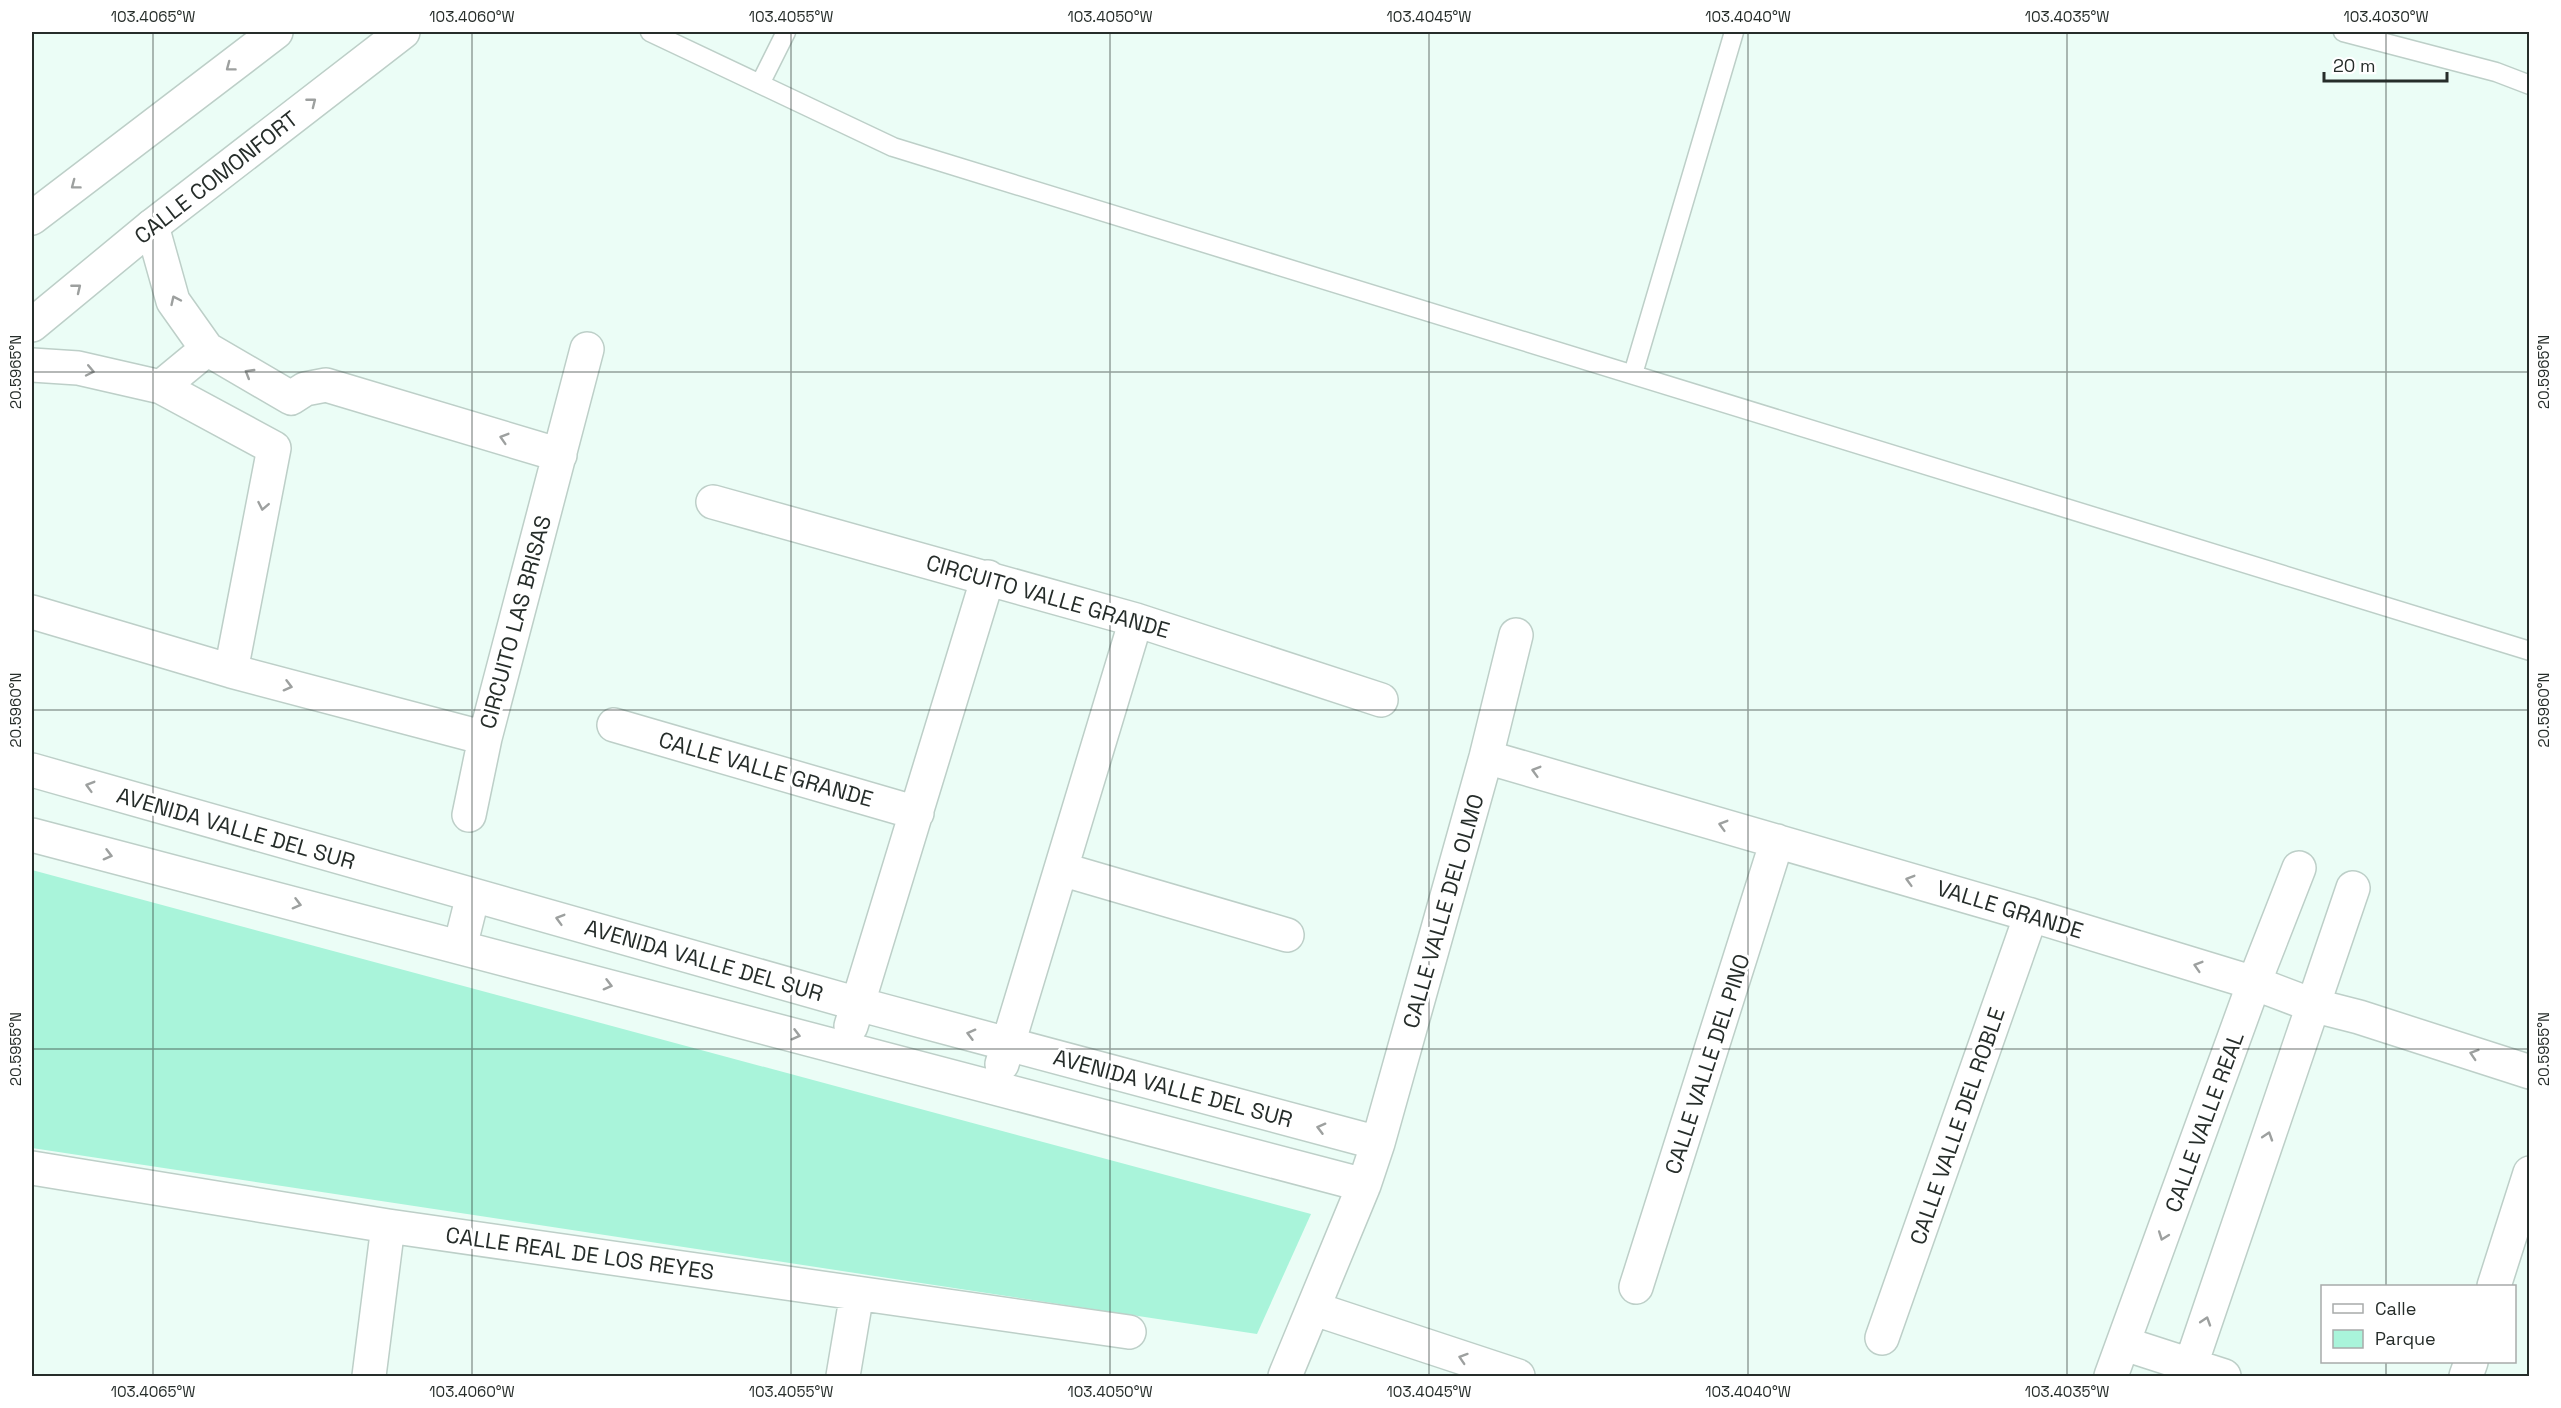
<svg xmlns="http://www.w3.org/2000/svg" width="2561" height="1408" viewBox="0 0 2561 1408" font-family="'Space Grotesk',sans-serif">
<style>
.green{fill:#a9f4da}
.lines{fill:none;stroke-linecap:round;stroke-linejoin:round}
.lane-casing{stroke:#bdcfc8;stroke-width:21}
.street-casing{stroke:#bdcfc8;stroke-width:36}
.primary-casing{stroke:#bdcfc8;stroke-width:36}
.lane{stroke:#fff;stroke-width:18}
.street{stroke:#fff;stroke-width:33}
.primary{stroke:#fff;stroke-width:33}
.oneway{stroke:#9da09f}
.ticks{fill:none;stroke:#262d2a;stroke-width:1.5;stroke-opacity:0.45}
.labels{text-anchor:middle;stroke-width:6;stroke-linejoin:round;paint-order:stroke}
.street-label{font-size:22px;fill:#262d2a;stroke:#fff}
.neatline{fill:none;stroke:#262d2a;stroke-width:2}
.ticks-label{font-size:15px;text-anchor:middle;fill:#262d2a}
</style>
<rect width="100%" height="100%" fill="#ebfdf6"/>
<path class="green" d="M32,870L1311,1214L1257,1334L32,1148Z"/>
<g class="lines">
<g class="lane-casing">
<path id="lane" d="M650,32L893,147L2530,651
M2343,32L2496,72L2530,85
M760,84L786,32
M1633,374L1734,32"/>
</g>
<g class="street-casing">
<path id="street" d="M152,226L173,301L207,349L291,398L305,389L326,385L560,455
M32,365L78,368L161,387L274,448L231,671
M161,387L207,349
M713,502L1136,620L1381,700
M32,612L231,671L485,738
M614,725L917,813
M1486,757L2031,915L2254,983L2312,1005L2359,1017L2530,1072
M32,770L858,1004L1378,1143
M469,815L485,738L587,349
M32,835L1364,1185
M1061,869L1287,935
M460,947L473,895
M851,1026L988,577
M1002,1064L1136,620
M32,1168L388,1226L1129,1332
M2494,1286L2530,1173
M1636,1287L1777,841
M1315,1309L1518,1376
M1882,1338L2031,915
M2125,1344L2224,1376
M369,1376L388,1226
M843,1376L857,1293
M1285,1376L1364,1185L1378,1143L1486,757L1516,635
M2111,1376L2254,983L2299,868
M2187,1376L2353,888
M2466,1376L2471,1362"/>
</g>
<g class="primary-casing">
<path id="primary" d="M32,218L276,32
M32,325L152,226L403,32"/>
</g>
<use href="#lane" class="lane"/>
<use href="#street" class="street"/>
<use href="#primary" class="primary"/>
</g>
<defs><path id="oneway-chevron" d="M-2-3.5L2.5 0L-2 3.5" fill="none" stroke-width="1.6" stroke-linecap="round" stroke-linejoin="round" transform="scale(1.5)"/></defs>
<g class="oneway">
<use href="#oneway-chevron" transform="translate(230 67) rotate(143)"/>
<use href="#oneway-chevron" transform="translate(312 102) rotate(-38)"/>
<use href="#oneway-chevron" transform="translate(75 185) rotate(143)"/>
<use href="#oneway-chevron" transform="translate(77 288) rotate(-39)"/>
<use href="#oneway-chevron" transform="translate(175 300) rotate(-115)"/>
<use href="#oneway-chevron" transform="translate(90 371) rotate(12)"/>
<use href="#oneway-chevron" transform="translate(249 373) rotate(-149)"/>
<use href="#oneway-chevron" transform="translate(504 438) rotate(-163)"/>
<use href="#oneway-chevron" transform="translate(263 506) rotate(101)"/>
<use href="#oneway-chevron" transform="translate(288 686) rotate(15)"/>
<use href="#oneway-chevron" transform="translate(1536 771) rotate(-164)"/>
<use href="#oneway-chevron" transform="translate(90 786) rotate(-164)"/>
<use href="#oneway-chevron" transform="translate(1723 825) rotate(-164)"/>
<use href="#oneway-chevron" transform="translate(108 855) rotate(15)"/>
<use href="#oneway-chevron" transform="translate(1910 880) rotate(-164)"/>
<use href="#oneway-chevron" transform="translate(297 904) rotate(15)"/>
<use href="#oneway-chevron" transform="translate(560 919) rotate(-164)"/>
<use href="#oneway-chevron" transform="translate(2198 966) rotate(-163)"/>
<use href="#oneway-chevron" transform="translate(608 985) rotate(15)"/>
<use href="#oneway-chevron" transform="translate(971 1034) rotate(-165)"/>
<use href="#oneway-chevron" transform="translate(796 1035) rotate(15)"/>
<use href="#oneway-chevron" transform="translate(2474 1054) rotate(-162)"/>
<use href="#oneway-chevron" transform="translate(1321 1128) rotate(-165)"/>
<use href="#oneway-chevron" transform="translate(2268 1136) rotate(-72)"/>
<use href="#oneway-chevron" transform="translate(2163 1236) rotate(110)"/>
<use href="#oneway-chevron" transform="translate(2206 1321) rotate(-72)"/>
<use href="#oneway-chevron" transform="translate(1463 1358) rotate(-162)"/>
</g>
<path class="ticks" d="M153,32V1376M472,32V1376M791,32V1376M1110,32V1376M1429,32V1376M1748,32V1376M2067,32V1376M2386,32V1286M32,33H2530M32,372H2530M32,710H2530M32,1049H2530M2386,1362V1376"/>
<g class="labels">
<g class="street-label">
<text transform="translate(216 177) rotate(-38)" y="8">CALLE COMONFORT</text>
<text transform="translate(1048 596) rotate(16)" y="8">CIRCUITO VALLE GRANDE</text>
<text transform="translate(515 622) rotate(-75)" y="8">CIRCUITO LAS BRISAS</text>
<text transform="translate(766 769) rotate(16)" y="8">CALLE VALLE GRANDE</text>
<text transform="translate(236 828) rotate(16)" y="8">AVENIDA VALLE DEL SUR</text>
<text transform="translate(2010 909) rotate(17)" y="8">VALLE GRANDE</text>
<text transform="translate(1443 911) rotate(-74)" y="8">CALLE VALLE DEL OLMO</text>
<text transform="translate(704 960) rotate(16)" y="8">AVENIDA VALLE DEL SUR</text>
<text transform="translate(1707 1064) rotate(-72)" y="8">CALLE VALLE DEL PINO</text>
<text transform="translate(1173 1088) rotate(15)" y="8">AVENIDA VALLE DEL SUR</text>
<text transform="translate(2204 1122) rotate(-70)" y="8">CALLE VALLE REAL</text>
<text transform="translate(1957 1126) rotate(-71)" y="8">CALLE VALLE DEL ROBLE</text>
<text transform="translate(580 1253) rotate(8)" y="8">CALLE REAL DE LOS REYES</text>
</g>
</g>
<rect width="2561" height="1408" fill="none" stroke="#ffffff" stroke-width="66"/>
<rect x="2321" y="1285" width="195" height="78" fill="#ffffff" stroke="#a8abaa" stroke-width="1.5"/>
<rect x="2333" y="1304" width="30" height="9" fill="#ffffff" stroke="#a8abaa" stroke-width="1.5"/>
<text x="2375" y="1315" font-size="18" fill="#262d2a">Calle</text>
<rect x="2333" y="1330" width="30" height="18" fill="#a9f4da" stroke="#a8abaa" stroke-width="1.5"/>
<text x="2375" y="1345" font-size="18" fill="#262d2a">Parque</text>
<path d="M2324 72v9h123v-9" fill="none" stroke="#262d2a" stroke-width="3"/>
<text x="2333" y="72" font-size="18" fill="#262d2a" stroke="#ffffff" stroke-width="4.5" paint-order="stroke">20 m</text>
<rect x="33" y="33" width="2495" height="1342" class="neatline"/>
<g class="ticks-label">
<text x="153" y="22">103.4065°W</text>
<text x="472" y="22">103.4060°W</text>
<text x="791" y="22">103.4055°W</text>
<text x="1110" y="22">103.4050°W</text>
<text x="1429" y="22">103.4045°W</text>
<text x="1748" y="22">103.4040°W</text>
<text x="2067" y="22">103.4035°W</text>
<text x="2386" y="22">103.4030°W</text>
<text transform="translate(16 372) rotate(-90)" y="5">20.5965°N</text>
<text transform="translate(2544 372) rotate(-90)" y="5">20.5965°N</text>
<text transform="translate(16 710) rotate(-90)" y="5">20.5960°N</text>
<text transform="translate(2544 710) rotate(-90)" y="5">20.5960°N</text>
<text transform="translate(16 1049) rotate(-90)" y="5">20.5955°N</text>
<text transform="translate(2544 1049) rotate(-90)" y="5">20.5955°N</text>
<text x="153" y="1397">103.4065°W</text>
<text x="472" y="1397">103.4060°W</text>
<text x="791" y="1397">103.4055°W</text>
<text x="1110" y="1397">103.4050°W</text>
<text x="1429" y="1397">103.4045°W</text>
<text x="1748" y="1397">103.4040°W</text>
<text x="2067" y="1397">103.4035°W</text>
</g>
</svg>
